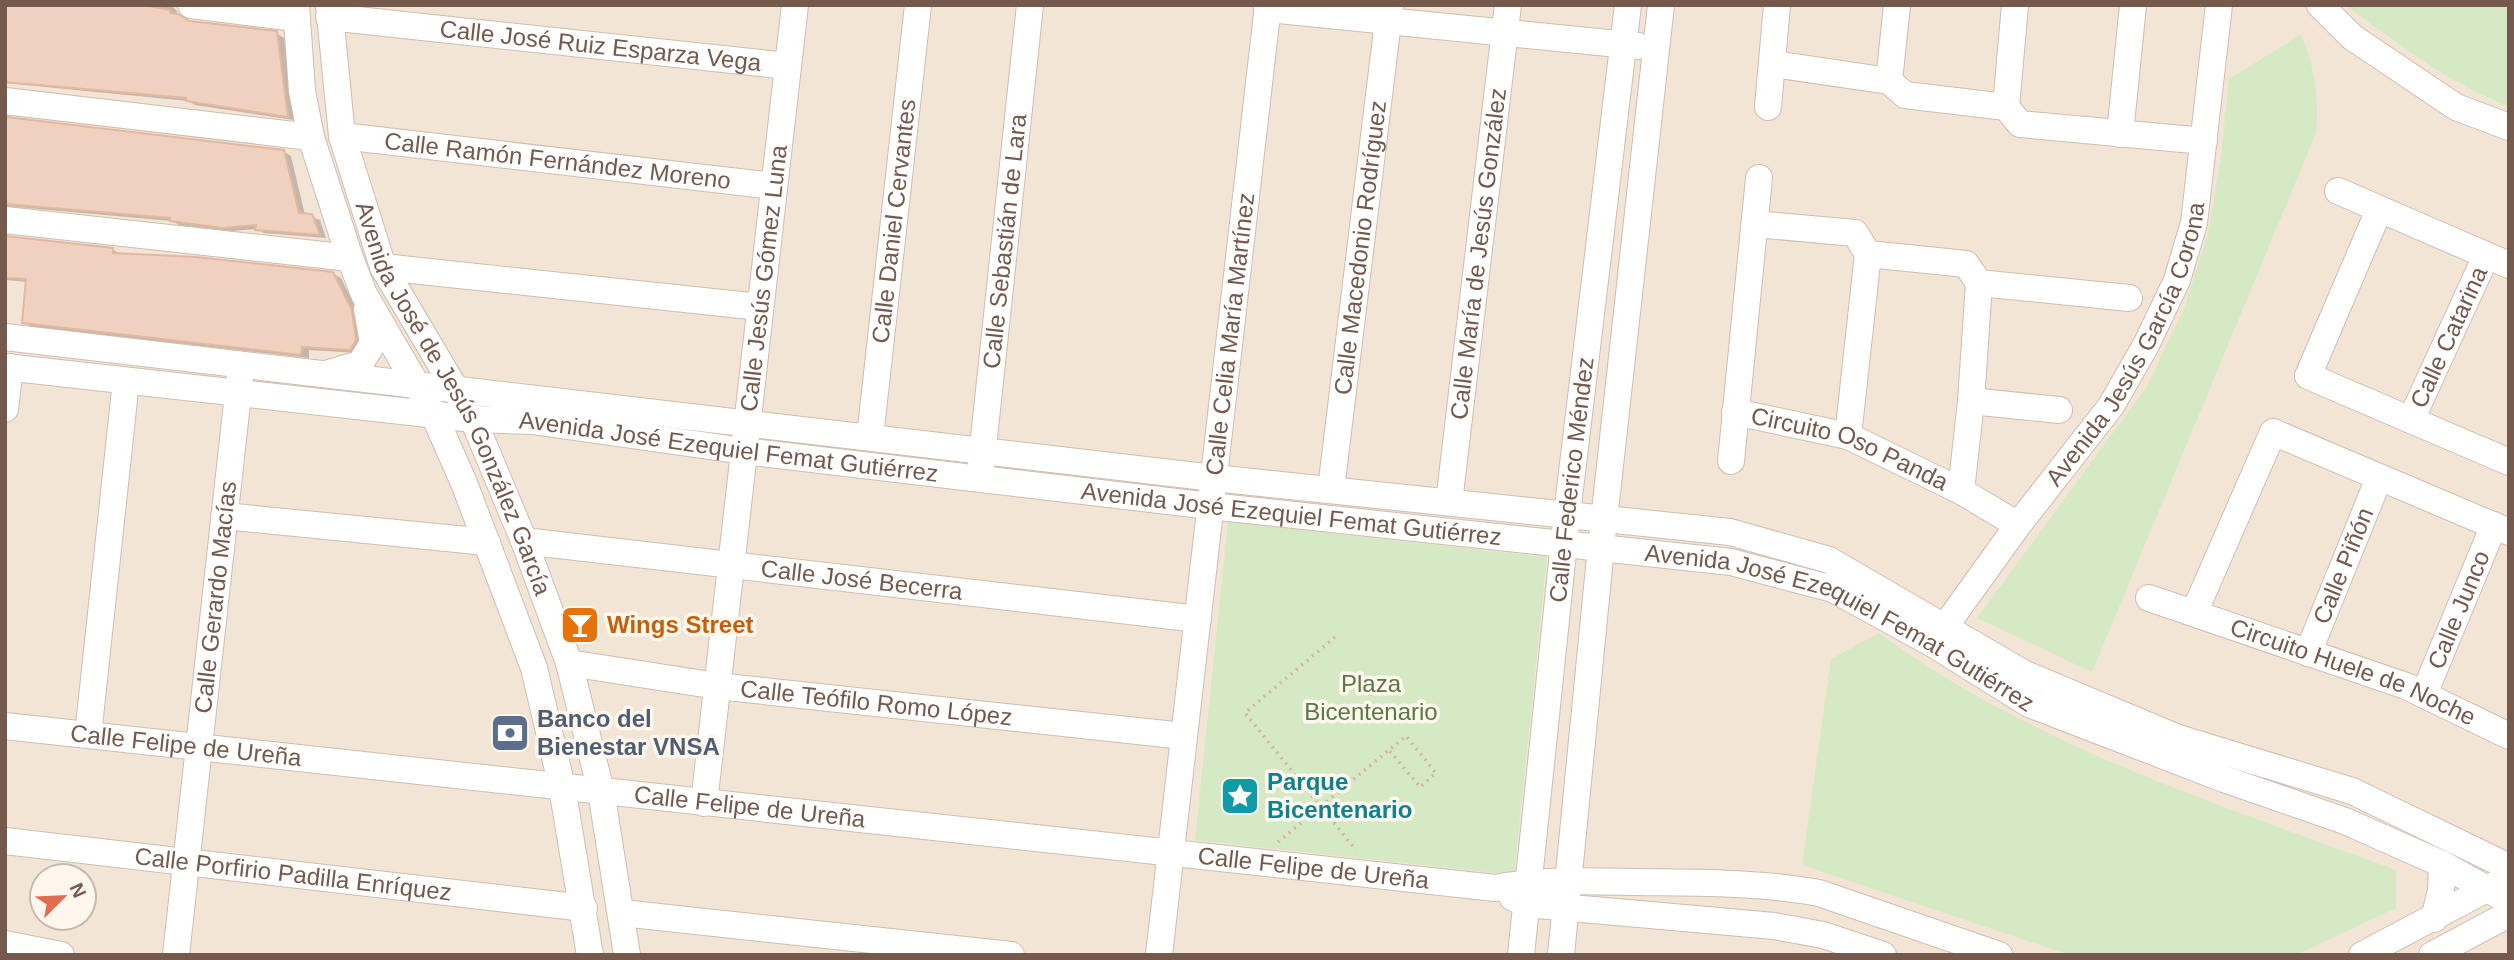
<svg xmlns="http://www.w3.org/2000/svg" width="2514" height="960" viewBox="0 0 2514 960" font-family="Helvetica,sans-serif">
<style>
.residential{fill:#f3e5d5;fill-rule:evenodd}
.green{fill:#d5e9c5}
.shadow{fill:#0003}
.building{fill:#f0d1bf;stroke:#e3b7a0;stroke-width:2}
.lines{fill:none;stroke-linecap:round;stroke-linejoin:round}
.minor-casing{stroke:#cfbdb0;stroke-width:28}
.path{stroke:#d6b4a2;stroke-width:3.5;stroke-dasharray:2 5;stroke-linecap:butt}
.minor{stroke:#fff;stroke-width:26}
.labels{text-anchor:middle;stroke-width:7;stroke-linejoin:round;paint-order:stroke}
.street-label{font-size:24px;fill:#75594c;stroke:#fff7ed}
.food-label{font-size:24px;font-weight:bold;fill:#c56008;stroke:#fff7ed;text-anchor:start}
.park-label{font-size:24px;fill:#557a43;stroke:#fff7ed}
.service-label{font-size:24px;font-weight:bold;fill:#4e5e75;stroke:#fff7ed;text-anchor:start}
.culture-label{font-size:24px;font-weight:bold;fill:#0d838f;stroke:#fff7ed;text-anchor:start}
</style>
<rect width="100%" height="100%" fill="#fcf3e7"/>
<path class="residential" d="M5,5H2345L2412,52L2487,98L2509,107V955H5ZM42,876H84V918H42Z"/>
<path class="green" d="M2345,5H2509V107C2450,84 2396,42 2345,5Z
M2301,34C2315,68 2319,97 2316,133L2092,672L1977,618L2146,388L2184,309L2209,230L2222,149L2229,79Z
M1228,522L1547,557L1514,875L1195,840Z
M1879,633C2034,747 2218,804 2396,870V908L2296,955H2070L1802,865L1831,659Z"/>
<path class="shadow" d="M5,5H171L177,11V15L190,22L276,33L284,38L294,120L195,105L188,101L5,83Z
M5,116L283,151L291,156L305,215L320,220L326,238L264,233L257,229L232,231L179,225L172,221L5,206Z
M5,236L112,249L120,254L333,274L341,278L359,315L363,345L358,353L309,350V358L32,327L24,322L28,282L5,280Z"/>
<path class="building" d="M5,5H144L170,10V13L178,14L189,21L277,31L288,117L186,101V98L5,82Z
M6,117L284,150L299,213L312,214L320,235L255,230L256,225L223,228L170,221V218L5,204Z
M5,236L113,248V253L196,257L333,272L352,310L356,340L350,350L302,347L301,355L22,323L26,279L5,278Z"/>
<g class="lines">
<g class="minor-casing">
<g id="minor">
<path d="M191,5L296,18"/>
<path d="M296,5L302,91L311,137L350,258L364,294L434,415L464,483L534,668L562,787L590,955"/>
<path id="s1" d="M329,5L342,136L383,267L473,419L524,541L569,663L601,791L627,955"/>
<path d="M2320,5L2352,37L2456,107L2509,127"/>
<path d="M1267,9L1638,46"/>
<path id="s2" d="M329,17L788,66"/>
<path d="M1773,64L1889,81L1905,95L2006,107L2020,124L2204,141"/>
<path d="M1889,81L1897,5"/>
<path d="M5,101L311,137"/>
<path d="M1768,107L1777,5"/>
<path d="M2006,107L2015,5"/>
<path d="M2120,134L2133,5"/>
<path id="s3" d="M342,136L774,186"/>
<path d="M2338,191L2509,265"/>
<path d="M2379,210L2308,376L2509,462"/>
<path d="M5,220L350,258"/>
<path d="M1755,224L1855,233L1868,254L1966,264L1979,283L1971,401L1961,491"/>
<path d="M383,267L760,307"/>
<path d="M1979,283L2129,298"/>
<path d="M5,337L1214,478L1730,532L1829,560L2025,674L2178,738L2352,791L2509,867"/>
<path id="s4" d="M5,367L473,419L532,421L744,451L1210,506L1731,562L1833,589L1933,644L2029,704L2224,779L2345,821L2442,864L2509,901"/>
<path d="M329,373L360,364L373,343L367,309"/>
<path d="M1971,401L2059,410"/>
<path d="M5,409L10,367"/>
<path id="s5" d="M1735,412L1848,436L1961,491L2018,525"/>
<path id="s6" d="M2411,420L2486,256"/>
<path d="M1848,436L1868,254"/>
<path id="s7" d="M870,437L918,5"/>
<path d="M1731,461L1759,178"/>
<path id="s8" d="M981,466L1030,5"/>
<path id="s9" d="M1331,489L1390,5"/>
<path id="s10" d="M1449,502L1508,5"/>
<path d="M224,516L487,542"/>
<path id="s11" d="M524,541L1198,619"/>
<path id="s12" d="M2149,598L2406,686L2509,736"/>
<path d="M2194,613L2273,432L2509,532"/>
<path id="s13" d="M1936,639L2018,525L2111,406L2146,345L2177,280L2194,223L2219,5"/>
<path id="s14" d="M2308,653L2379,478"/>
<path id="s15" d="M569,663L717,686L1184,736"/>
<path id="s16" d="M2424,694L2494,525"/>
<path id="s17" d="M5,726L1495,888C1542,879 1588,881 1636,882C1697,883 1759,882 1819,893L1999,955"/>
<path d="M88,735L126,381"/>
<path id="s18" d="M704,803L795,5"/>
<path id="s19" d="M5,841L584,908"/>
<path d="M1512,897L1526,904L1774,926L1823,935L1883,955"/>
<path d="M622,913L1011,955"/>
<path d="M2434,919L2441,891L2442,864"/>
<path d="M5,944L61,955"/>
<path id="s20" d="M176,955L240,376"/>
<path id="s21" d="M1159,955L1268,5"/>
<path id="s22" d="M1521,955L1567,514L1628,5"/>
<path d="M1561,955L1601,547L1661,5"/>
<path d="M2362,955L2498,883"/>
<path d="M2432,955L2509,914"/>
</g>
</g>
<path class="path" d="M1335,637L1245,713L1356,850
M1278,842L1389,750L1406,736L1436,773L1420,787L1389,750"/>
<use href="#minor" class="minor"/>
</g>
<defs>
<g id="bar-square" transform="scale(2.0125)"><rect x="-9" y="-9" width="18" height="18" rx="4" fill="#e8710a" stroke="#fff7ed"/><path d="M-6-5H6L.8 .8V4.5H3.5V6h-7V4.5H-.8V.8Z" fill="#fff"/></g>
<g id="bank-square" transform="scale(2.0125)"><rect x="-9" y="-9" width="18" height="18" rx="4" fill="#5c6f8a" stroke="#fff7ed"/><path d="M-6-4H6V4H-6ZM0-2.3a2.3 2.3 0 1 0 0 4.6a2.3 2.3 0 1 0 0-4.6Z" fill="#fff"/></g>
<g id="sight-square" transform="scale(2.0125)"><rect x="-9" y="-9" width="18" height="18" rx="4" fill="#0f9aa8" stroke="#fff7ed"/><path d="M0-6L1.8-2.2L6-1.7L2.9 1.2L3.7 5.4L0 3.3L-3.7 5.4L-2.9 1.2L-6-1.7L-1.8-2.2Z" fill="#fff"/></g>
</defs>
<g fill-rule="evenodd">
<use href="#bar-square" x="580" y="625"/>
<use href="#bank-square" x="510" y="733"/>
<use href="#sight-square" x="1240" y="796"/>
</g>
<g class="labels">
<g class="street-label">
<text dy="8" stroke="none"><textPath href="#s2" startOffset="273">Calle José Ruiz Esparza Vega</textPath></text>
<text dy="8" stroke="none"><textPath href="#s3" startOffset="217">Calle Ramón Fernández Moreno</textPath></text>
<text dy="8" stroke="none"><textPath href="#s7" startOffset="217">Calle Daniel Cervantes</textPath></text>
<text dy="8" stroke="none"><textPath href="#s8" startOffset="226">Calle Sebastián de Lara</textPath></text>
<text dy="8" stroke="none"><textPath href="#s9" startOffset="243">Calle Macedonio Rodríguez</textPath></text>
<text dy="8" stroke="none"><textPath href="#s10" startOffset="250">Calle María de Jesús González</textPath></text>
<text dy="8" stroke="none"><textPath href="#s18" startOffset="528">Calle Jesús Gómez Luna</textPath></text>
<text dy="8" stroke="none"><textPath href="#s21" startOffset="625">Calle Celia María Martínez</textPath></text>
<text dy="8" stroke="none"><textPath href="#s6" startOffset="91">Calle Catarina</textPath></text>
<text dy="8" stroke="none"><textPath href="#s13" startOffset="354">Avenida Jesús García Corona</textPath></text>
<text dy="8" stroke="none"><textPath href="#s1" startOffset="418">Avenida José de Jesús González García</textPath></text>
<text dy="8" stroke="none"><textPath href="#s4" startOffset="728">Avenida José Ezequiel Femat Gutiérrez</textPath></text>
<text dy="8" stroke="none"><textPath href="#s5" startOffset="121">Circuito Oso Panda</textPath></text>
<text dy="8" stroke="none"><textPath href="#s22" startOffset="478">Calle Federico Méndez</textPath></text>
<text dy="8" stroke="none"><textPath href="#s4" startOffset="1295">Avenida José Ezequiel Femat Gutiérrez</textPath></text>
<text dy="8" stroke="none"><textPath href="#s14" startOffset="94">Calle Piñón</textPath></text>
<text dy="8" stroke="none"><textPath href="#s11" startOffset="340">Calle José Becerra</textPath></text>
<text dy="8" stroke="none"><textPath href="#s20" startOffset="360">Calle Gerardo Macías</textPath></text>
<text dy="8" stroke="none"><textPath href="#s16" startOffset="91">Calle Junco</textPath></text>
<text dy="8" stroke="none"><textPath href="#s4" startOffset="1862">Avenida José Ezequiel Femat Gutiérrez</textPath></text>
<text dy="8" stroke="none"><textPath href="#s12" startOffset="217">Circuito Huele de Noche</textPath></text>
<text dy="8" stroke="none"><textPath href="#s15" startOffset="310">Calle Teófilo Romo López</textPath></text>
<text dy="8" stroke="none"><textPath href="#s17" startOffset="182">Calle Felipe de Ureña</textPath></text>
<text dy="8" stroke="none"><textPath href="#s17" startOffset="749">Calle Felipe de Ureña</textPath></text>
<text dy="8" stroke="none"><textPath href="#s17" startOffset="1316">Calle Felipe de Ureña</textPath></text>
<text dy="8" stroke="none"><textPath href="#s19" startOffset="290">Calle Porfirio Padilla Enríquez</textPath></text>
</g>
<g class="food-label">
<text x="607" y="633">Wings Street</text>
</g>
<g class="park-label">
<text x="1371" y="692">Plaza<tspan x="1371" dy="28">Bicentenario</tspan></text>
</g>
<g class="service-label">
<text x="537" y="727">Banco del<tspan x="537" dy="28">Bienestar VNSA</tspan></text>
</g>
<g class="culture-label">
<text x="1267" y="790">Parque<tspan x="1267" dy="28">Bicentenario</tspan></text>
</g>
</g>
<rect width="2514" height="960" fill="none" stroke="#75594c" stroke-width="14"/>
<g transform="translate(63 897) rotate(66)"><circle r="33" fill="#fff7ed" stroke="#c8b8ad" stroke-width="2"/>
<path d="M0-5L12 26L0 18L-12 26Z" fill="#e26c4f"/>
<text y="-10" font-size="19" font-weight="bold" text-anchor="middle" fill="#75594c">N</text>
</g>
</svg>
